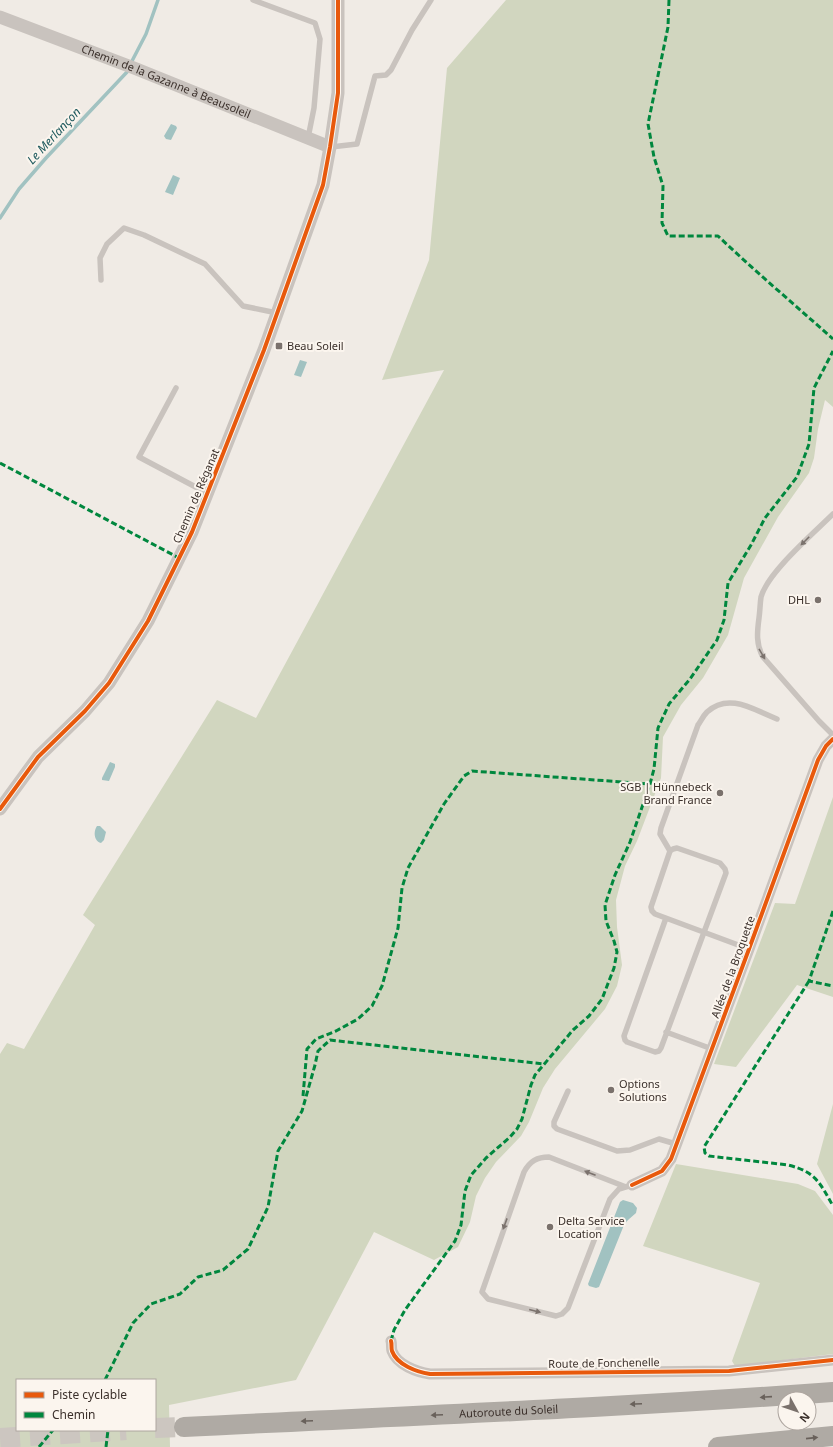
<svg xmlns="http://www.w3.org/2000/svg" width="833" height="1447" viewBox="0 0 833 1447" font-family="'Noto Sans',sans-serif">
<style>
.green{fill:#d1d6bf;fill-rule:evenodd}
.water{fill:#a1c2c1}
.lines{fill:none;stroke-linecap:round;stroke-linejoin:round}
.stream{stroke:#a1c2c1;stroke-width:3.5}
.motorway-tunnel{stroke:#ccc6c0;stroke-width:20;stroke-dasharray:20 10;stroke-linecap:butt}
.service{stroke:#c9c3be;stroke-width:5.5}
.minor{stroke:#c9c3be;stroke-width:11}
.tertiary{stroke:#c9c3be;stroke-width:13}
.motorway{stroke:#afaaa4;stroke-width:20}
.quiet{stroke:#00873e;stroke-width:3;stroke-dasharray:6 3;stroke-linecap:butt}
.cycleway-casing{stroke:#fbf5ee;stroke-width:6}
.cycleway{stroke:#e8590c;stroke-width:4}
.oneway{fill:#7b726d}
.oneway2{fill:#69615b}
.poi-dot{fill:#7a716c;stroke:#fbf5ee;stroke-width:1.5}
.labels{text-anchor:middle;stroke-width:4;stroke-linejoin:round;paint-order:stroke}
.street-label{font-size:11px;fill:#3b302b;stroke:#fbf5ee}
.poi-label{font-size:11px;fill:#3b302b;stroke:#fbf5ee;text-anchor:start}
.water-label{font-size:12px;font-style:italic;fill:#1f5a5e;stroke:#fbf5ee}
</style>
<rect width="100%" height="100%" fill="#f0ebe5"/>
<path class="green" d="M506,0H833V407L825,400L818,429L814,458L809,473L778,517L744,578L728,635L703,678L681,705L663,737L661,778L637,841L625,866L616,900L617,927L622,965L617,986L605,1009L555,1069L543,1088L529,1122L521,1136L496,1162L485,1178L476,1196L470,1222L458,1247L434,1260L374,1232L296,1380L169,1405L170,1447H0V1054L7,1043L24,1049L95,925L83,915L217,700L256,718L444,370L382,380L429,260L447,68ZM17,1380H155V1430H17Z
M833,797V997L797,985L736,1067L714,1064L775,903L795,904Z
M833,1104V1194L817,1164Z
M676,1164L798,1184L815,1191L833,1215V1354L735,1366L732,1361L760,1283L643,1246Z"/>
<path class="water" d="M171,124L176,126L177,128L171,140L166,139L164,136Z
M173,175L180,178L173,195L165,192Z
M300,360L307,362L301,377L294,375Z
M110,762L115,764V767L109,781L102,780V778Z
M97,826H100L106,832L104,840L101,843C94,841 93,832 97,826Z
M623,1200L633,1203L637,1208L636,1213L628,1220L624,1225L599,1287L596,1288L589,1286L588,1284L620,1202Z"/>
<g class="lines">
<path class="stream" d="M132,61L146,34L158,0
M0,218L19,189L46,158L127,72"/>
<path class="motorway-tunnel" d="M155,1428L184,1427
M0,1438L126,1430"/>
<path class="service" d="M253,0L315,23L320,39L314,108L308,138
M331,147L357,144L375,76L386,75L391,70L412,30L431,0
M101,280L100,258L107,244L124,228L144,235L205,264L243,306L277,313
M176,388L139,457L207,493
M833,514C814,533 768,572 761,597C760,604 760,611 759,618C757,633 756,644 763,657L819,721L833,735
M666,918L624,1036L625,1040L627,1042L655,1052L659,1051L661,1048L726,873L725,869L720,863L677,848L673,849L670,851
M749,949L655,914L652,911L651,907L670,851L660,834L661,828L698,725C701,721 703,716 707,712C729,692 754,710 777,719
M666,1032L712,1049
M568,1091L554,1122V1126L557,1129L617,1151L630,1150L659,1139L676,1144
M626,1187L549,1157C537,1157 530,1161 524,1172L482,1292L488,1299L556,1316L562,1314L568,1308L610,1199L619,1189L632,1185"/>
<path class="minor" d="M632,1185L662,1171L671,1159L749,949L818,760L826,746L833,739
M391,1341C392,1344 391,1348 392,1351C397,1365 417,1372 430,1374L729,1371L833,1360"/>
<g class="tertiary">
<path id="s1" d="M0,17L134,68L330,147"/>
<path d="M0,809L38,757L85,711L109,683L148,621L192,532L264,350L323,185L330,147L338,93V0"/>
</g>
<g class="motorway">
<path id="s2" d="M184,1427C400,1416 617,1408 833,1392"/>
<path d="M718,1447L833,1436"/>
</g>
<path class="quiet" d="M669,0L668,27L648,124L654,157L663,186L662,223L668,236H718C756,272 795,305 833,339
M0,463L179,558
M833,911L809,981L833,986
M809,981L704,1147L705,1153L709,1156L788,1165C816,1172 820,1183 833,1206
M303,1096L307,1049L316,1039L336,1031L358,1019L372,1006L382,986L398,928L402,888L408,868L444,804L464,776L472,771L650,784
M391,1341L394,1330L405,1310L455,1241L461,1225L465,1191L471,1175L486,1158L510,1137L517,1129L522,1119L531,1085L535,1075L573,1030L589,1016L602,999L614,968L617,952L614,941L606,921L605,905L615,875L630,842L650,784L654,769L658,728L669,704L690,679L717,640L724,620L728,583L751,545L765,518L797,477L809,444L814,388L833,351
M105,1380L133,1323L151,1304L180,1294L198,1277L223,1270L248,1249L268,1207L278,1151L302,1111L315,1065L318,1051L330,1040L544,1064
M39,1447L53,1430
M106,1447L108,1430"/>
<g class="cycleway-casing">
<path id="cycleway" d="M0,809L38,757L85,711L109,683L148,621L192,532L264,350L323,185L330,147L338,93V0
M632,1185L662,1171L671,1159L749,949L818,760L826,746L833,739
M391,1341C392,1344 391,1348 392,1351C397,1365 417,1372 430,1374L729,1371L833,1360"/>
</g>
<use href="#cycleway" class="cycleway"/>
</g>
<defs><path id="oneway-solid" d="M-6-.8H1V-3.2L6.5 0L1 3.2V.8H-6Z"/></defs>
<g class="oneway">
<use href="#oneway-solid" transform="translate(805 541) rotate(135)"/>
<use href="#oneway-solid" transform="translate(762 654) rotate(60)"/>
<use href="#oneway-solid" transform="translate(590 1173) rotate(-159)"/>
<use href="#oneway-solid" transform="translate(505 1224) rotate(110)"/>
<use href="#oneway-solid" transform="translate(535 1311) rotate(14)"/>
</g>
<g class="oneway2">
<use href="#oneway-solid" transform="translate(766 1397) rotate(176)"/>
<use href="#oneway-solid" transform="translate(636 1404) rotate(177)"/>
<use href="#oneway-solid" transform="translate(437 1415) rotate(177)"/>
<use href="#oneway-solid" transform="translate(307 1421) rotate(177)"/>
<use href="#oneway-solid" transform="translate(812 1438) rotate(-6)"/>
</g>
<g class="poi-dot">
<rect x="275" y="342" width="8" height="8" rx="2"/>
<circle cx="818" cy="600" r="4"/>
<circle cx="720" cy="793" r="4"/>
<circle cx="611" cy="1090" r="4"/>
<circle cx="550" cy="1227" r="4"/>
</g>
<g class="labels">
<g class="street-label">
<text dy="4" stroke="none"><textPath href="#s1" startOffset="178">Chemin de la Gazanne à Beausoleil</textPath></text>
<text transform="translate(196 496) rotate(-67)" y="4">Chemin de Réganat</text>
<text transform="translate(733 967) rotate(-70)" y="4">Allée de la Broquette</text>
<text transform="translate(604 1363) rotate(-1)" y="4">Route de Fonchenelle</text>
<text dy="4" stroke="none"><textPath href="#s2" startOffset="325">Autoroute du Soleil</textPath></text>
</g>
<g class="poi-label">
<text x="287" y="350">Beau Soleil</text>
<text x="810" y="604" text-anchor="end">DHL</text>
<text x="712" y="791" text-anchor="end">SGB | Hünnebeck<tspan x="712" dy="13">Brand France</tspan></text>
<text x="619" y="1088">Options<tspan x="619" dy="13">Solutions</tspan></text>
<text x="558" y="1225">Delta Service<tspan x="558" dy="13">Location</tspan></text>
</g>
<g class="water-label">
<text transform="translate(54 136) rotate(-47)" y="4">Le Merlançon</text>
</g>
</g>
<rect x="16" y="1379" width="140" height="52" fill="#fbf5ee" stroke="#aea6a0"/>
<rect x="24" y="1392" width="20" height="6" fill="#e8590c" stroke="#aea6a0"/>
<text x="52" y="1399" font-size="12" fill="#3b302b">Piste cyclable</text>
<rect x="24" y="1412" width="20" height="6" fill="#00873e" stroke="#aea6a0"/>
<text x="52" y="1419" font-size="12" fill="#3b302b">Chemin</text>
<g transform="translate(797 1411) rotate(130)"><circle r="19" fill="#fbf5ee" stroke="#aea6a0"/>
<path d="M0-3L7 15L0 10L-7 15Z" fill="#7a716c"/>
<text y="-6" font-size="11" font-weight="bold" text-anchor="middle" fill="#3b302b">N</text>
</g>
</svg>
